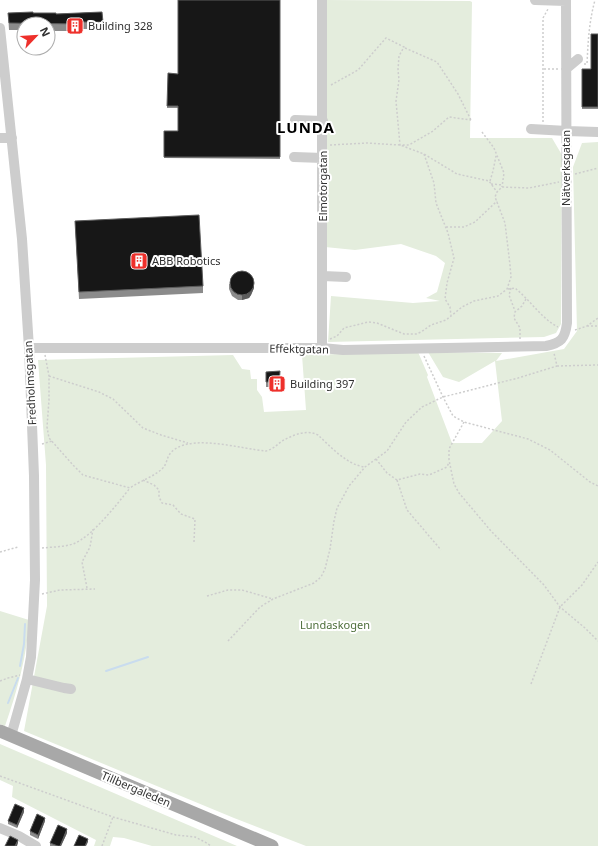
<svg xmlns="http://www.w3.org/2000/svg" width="598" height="846" viewBox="0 0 598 846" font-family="'Noto Sans',sans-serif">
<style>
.green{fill:#e4eddd}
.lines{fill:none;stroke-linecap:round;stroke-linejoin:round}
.stream{stroke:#c9dcee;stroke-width:2}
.path{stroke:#cdcdcd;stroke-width:1.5;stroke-dasharray:2 2;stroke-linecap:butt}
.minor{stroke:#cdcdcd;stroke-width:10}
.major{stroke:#a8a8a8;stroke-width:13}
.wall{fill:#8b8b8b}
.shaded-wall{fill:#5d5d5d}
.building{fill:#171717;stroke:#5d5d5d}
.labels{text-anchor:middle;stroke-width:4;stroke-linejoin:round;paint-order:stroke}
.poi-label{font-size:11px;fill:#303030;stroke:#fff;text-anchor:start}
.street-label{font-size:11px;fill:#303030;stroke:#fff}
.park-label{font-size:11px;fill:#4d6e3a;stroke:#fff}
.district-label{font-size:15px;font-weight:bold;letter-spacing:1px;fill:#000;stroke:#fff}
</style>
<rect width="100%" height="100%" fill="#fff"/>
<path class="green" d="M325,0L470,1L472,2L470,138H552L562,155L561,324L556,333L544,337L328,342L331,296L413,303L440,301L426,298L437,292L445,263L436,256L401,244L355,250L325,247Z
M598,142V846H306L234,818L24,731L47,606L46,465L38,360L233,355L242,369L250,370L251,379H257V390L262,397L264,412L306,410L302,355L418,352L428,375L427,377L452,443H482L502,421L495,361L459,382L443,377L428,352L502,353L496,361L564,349L577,331L573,167L582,143Z
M0,611L29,620C27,657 17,691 5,726L0,724Z
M0,744L237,846H152L124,838L113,837L110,846H94L96,840L12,797L13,786L0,780Z"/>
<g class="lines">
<path class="stream" d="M20,666L24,644L25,624
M106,671L148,657
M8,703L18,678"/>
<path class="path" d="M405,48L437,62L458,94L471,120
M584,64H587C588,42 589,22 595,0
M544,69H558
M331,85L358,70L386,38L404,47L399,56L398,70L399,80L396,101L400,145H409L433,131L449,117L471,120
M543,122V18L548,9
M482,132L494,148L504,173L502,187
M330,145L367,143L400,145L424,154L457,174L489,181L497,192
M424,154L434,183L436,203L448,233L454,258L447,283L445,299L450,307L451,316
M575,174L598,168
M490,181L493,171L496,156
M491,184L503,185
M446,227H464L475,222L497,201
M511,288L509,295L515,311
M508,289L515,288C530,300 542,319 558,327
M587,326H598
M575,330L587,326L598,318
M330,339L337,336L344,328L368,322L377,323L404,334H416L421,332L431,325L446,320L462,307L474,301L498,296L507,289L511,277L510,265L505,223L495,197L497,192L502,187L529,188L559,182
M520,339V328L514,318L515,312L522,306L526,299
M45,355L49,376V400L47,427L49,438L74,466L83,475L90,477L130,488C140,481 153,477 162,469C169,462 165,456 175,449C196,435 242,449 266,451C273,449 277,445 282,441C293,435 307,429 318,435C331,447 347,465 365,467
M424,356L443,397L453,416L464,422L528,439L550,450L590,482L598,486
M557,366L598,365
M49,376L99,392L113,399L143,428L161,435L188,443
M464,422L449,449V460L454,484L459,493L491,531L544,585L560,607L585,628L598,641
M42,444L52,441
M376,459L387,473L397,480L420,474L429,475L447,467L449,462
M143,480L154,485L159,490V497L162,503L173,505L181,514L195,519L194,542
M397,480L407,510L441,550
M42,548C52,547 63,547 73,544C92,537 117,504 130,488
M0,552L18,547
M87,588L82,562L90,547L93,529
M42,594L60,590L95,589
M207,596L228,590H242L273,599
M228,641L260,607L273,599L314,583L321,577L325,569L330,549L334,521L337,508L349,486L365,467L387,451L406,422L422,407L443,397L518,378L557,366L554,353
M0,681L8,678L20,675
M531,684L560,607L582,585L598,562
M0,776L113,817L176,835L195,837L205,842L211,846
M102,846L113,817"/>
<path class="minor" d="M322,0V348
M535,0L566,1
M0,28L22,239L29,348L34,476L35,580L31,657L27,679L11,736
M566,69L578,59
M295,120L323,121
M531,129L567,131L598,132
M0,138H12
M294,157L323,158
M323,276L346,277
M29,348H322L343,350L546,346C561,343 565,339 567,323L566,0
M27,679L64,688L71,689
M0,828L19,836L36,846"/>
<path class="major" d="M0,731L272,846"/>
</g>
<path class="wall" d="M280,0V159L164,158V131H178V108H167V106L178,74Z
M102,12L103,29H79V31H48V24H24V30H9L8,13L56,14Z
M598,34V109H582V69H591Z
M75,221L203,286V293L79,299Z
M229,284L254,288L251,295L249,298L242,300H238L232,296L229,289Z
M280,371L279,392H273V387H266V372Z
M24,812L17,828L8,824V821Z
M45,821L38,839L30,835V831Z
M67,833L61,846H50V843Z"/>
<path class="shaded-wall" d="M254,283V288L251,295L249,298L242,300V295Z
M24,808V812L17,828V825Z
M45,818V821L38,839V835Z
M67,829V833L61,846H60Z
M88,839V842L86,846H85Z
M18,840V843L17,846H15Z"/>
<path class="building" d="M178,0H280V157H164V131H178V106H167L168,73L178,74Z
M33,12V13H56V14L102,12L103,22H79V24L9,23L8,13Z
M591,34H598V107H582V69H591Z
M199,215L203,286L79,292L75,221Z
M230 283a12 12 0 1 1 24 0a12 12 0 1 1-24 0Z
M280,371L279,387H273V382H266V372Z
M15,804L24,808L17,825L8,821Z
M37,814L45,818L38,835L30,831Z
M58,825L67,829L60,846H58L50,843Z
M79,835L88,839L85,846H74Z
M10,836L18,840L15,846H5Z"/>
<defs>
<g id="building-square" transform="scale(0.9)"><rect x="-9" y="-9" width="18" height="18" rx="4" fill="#ee302b" stroke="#fff"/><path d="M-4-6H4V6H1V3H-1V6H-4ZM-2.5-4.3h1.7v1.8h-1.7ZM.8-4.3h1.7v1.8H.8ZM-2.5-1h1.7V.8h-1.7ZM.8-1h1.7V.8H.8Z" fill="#fff"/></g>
</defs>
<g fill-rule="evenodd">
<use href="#building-square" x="75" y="26"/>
<use href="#building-square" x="139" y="261"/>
<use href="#building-square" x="277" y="384"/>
</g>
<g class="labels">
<g class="poi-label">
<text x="88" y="30">Building 328</text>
<text x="152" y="265">ABB Robotics</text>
<text x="290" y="388">Building 397</text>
</g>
<g class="street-label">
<text transform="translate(566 168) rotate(-90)" y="4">Nätverksgatan</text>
<text transform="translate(323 186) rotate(-90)" y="4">Elmotorgatan</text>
<text transform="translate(299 349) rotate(1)" y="4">Effektgatan</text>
<text transform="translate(30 383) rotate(-93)" y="4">Fredholmsgatan</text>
<text transform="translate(136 789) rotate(23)" y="4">Tillbergaleden</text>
</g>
<g class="park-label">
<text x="335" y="629">Lundaskogen</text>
</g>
<g class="district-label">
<text x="306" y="133">LUNDA</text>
</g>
</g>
<g transform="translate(36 36) rotate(65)"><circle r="19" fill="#ffffff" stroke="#acacac"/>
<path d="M0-3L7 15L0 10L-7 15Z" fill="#ee302b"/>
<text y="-6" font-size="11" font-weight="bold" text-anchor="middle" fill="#303030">N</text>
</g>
</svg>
